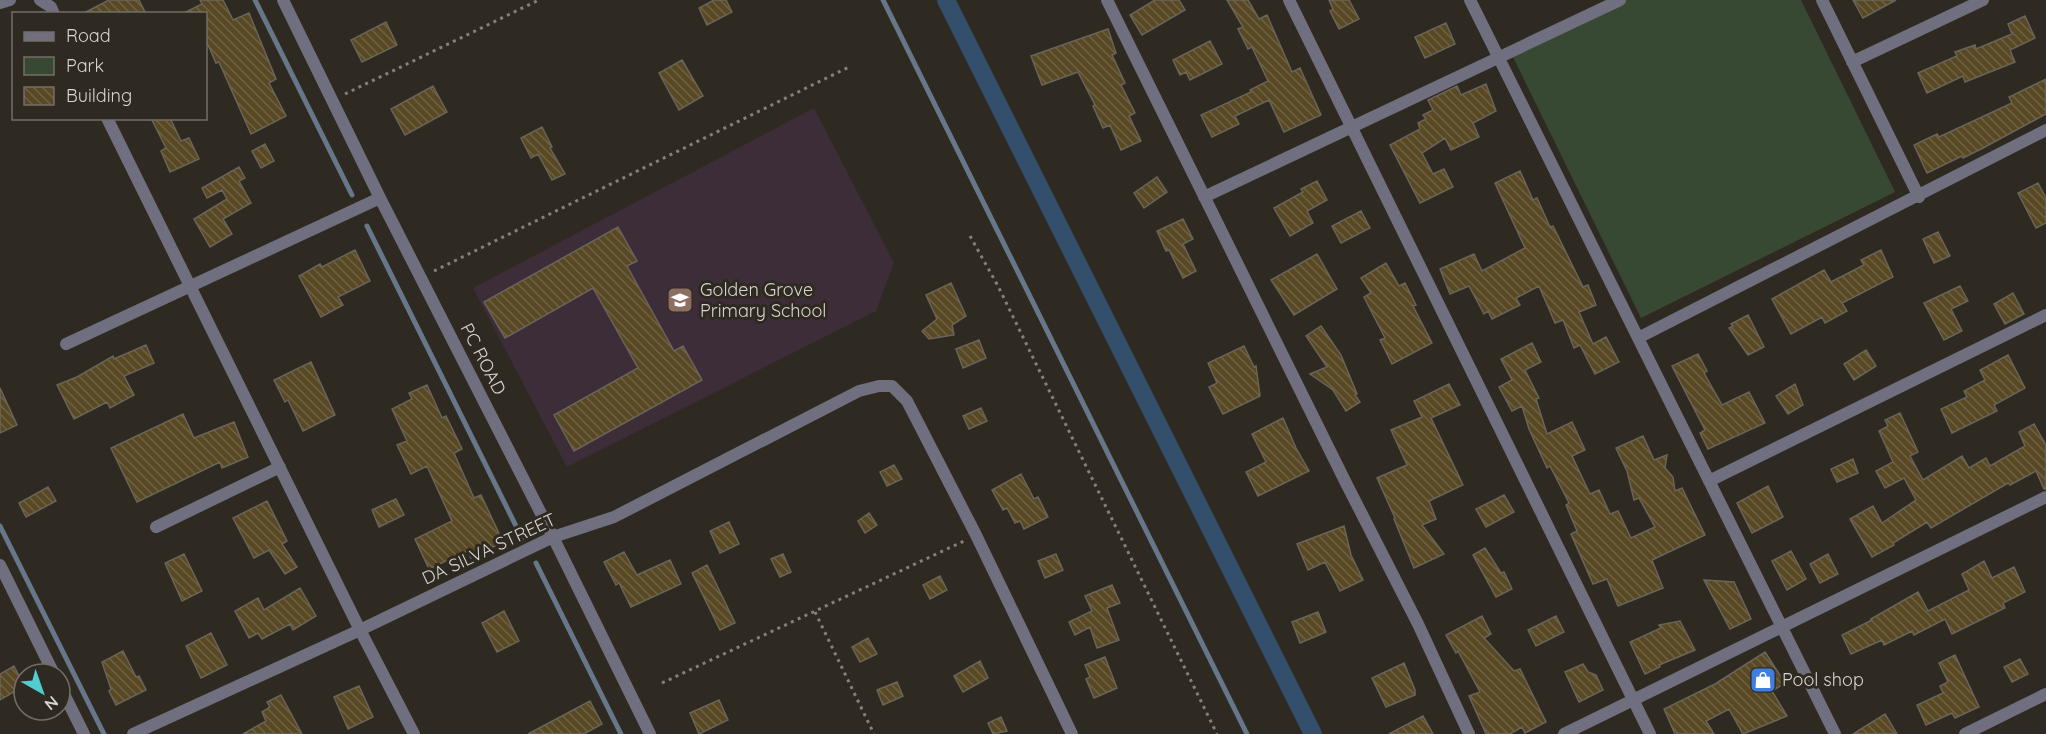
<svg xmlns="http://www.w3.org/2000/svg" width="2046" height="734" viewBox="0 0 2046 734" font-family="Quicksand,sans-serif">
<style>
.education{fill:#3d2d38}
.green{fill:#384933}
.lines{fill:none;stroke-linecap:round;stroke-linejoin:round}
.stream{stroke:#657789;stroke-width:5}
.canal{stroke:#344f6b;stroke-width:18}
.building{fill:url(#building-back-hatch);stroke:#69655a;stroke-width:1.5}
.path{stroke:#85817a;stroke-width:3;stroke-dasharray:3 4.5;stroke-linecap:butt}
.street{stroke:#706f7f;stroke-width:12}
.labels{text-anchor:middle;stroke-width:6;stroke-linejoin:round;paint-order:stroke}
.poi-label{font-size:18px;fill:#d8d5cf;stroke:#2f2a21;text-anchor:start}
.street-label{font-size:18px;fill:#d8d5cf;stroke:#2f2a21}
</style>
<defs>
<pattern id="building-back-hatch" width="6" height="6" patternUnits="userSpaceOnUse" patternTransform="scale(1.5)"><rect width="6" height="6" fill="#584824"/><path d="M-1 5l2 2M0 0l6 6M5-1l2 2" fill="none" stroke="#6f6243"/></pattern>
</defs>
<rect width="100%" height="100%" fill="#2f2a21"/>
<path class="education" d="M814,108L894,263L876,311L567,467L473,288Z"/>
<path class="green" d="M1618,0H1801L1895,192L1641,318L1511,53Z"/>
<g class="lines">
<path class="stream" d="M255,0L352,195
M883,0L1247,734
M367,226L522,538
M0,526L104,734
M536,563L621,734"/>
<path class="canal" d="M946,0L1313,734"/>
</g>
<path class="building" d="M109,0H139L146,14H82Z
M200,0H223L233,20L249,13L276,79L269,83L286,116L251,134L219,62L216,63L206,40V14H182L202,4Z
M714,0H726L732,12L707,25L699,8Z
M1155,0H1179L1185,10L1142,35L1130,15Z
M1227,0H1248L1259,19L1267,15L1292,72L1300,68L1321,115L1284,132L1269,100L1235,116L1239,124L1212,137L1201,115L1251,92L1250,90L1268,81L1252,47L1248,49L1238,29L1243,27Z
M1329,0H1349L1359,19L1339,29L1330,11L1333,9Z
M1853,0H1896L1863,18Z
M2025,16L2035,38L2010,50L2015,62L1965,82L1963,76L1927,93L1918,73L1957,56L1955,52L1975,45L1976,49L2012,34L2008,24Z
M386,22L397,45L362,62L351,40Z
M1446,23L1455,44L1425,58L1415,37Z
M1108,29L1116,53L1112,55L1125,83L1121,85L1135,113L1129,116L1141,141L1121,150L1110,125L1103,128L1093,106L1095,105L1078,72L1042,85L1031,56Z
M1210,41L1222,64L1190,80L1186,72L1180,75L1173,60Z
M682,60L703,96L679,110L659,73Z
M2046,79V114L1983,148L1963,158L1962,156L1927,173L1914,145L1937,134L1939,137L2012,103L2009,97Z
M1486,84L1496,111L1473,123L1479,137L1451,150L1445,138L1422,153L1433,174L1444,169L1453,187L1420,203L1390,145L1420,129L1418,123L1426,119L1423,115L1433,110L1428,100L1457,86L1461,95Z
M433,86L447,112L405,135L391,109Z
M151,118H170L181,141L189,138L199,159L170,172L161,151L166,148Z
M542,127L552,147L550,148L565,174L552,180L538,154L531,158L521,138Z
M265,144L274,161L261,168L252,151Z
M239,167L245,178L239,181L251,203L223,219L232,234L210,247L194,219L227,199L222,190L207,198L202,188Z
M1520,171L1533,200L1537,198L1550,227L1553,226L1583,287L1588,285L1596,305L1579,312L1593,344L1606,337L1619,362L1595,374L1580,345L1574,348L1563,320L1555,323L1539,286L1516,298L1520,305L1492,319L1488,311L1484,314L1469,286L1450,294L1440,269L1474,254L1482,271L1525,248L1495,183Z
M1157,177L1167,192L1144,208L1134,193Z
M1317,181L1327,200L1307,211L1313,223L1290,236L1274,208L1303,192L1301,189Z
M2038,183L2046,198V223L2036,228L2018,193Z
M1361,211L1370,228L1341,243L1332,226Z
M1183,219L1193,239L1183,244L1196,271L1183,278L1169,250L1166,251L1157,231Z
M618,227L637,261L627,266L674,351L683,346L702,380L574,451L554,415L638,368L593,288L505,338L484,302Z
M1938,232L1950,256L1934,263L1923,239Z
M355,250L370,281L338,297L343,305L321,317L299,276L320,264L322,267Z
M1881,250L1893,277L1842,303L1847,311L1825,323L1822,317L1791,334L1772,299L1824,270L1831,282L1864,265L1861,260Z
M1317,254L1337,289L1294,315L1271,280Z
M1386,263L1399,286L1405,283L1416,305L1413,306L1432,343L1392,364L1380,340L1385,338L1364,297L1371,293L1361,278Z
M951,283L966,316L952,325L954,335L929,339L922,331L937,319L926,295Z
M1960,286L1968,301L1951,309L1962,331L1944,340L1924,303Z
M2013,293L2024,314L2005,324L1994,304Z
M1748,315L1764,347L1748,355L1729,328L1733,326L1731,324Z
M1321,326L1341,355L1357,394L1355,395L1360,402L1346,411L1333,390L1310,374L1327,367L1306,336Z
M979,340L986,358L963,368L956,349Z
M1532,343L1541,362L1525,370L1539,398L1536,399L1547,434L1572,422L1585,450L1572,456L1590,494L1599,490L1610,514L1618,511L1631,538L1655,527L1639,498L1634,500L1627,471L1616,448L1643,436L1654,460L1667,455L1665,468L1673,477L1675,491L1682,488L1705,535L1652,560L1663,588L1618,606L1607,579L1593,584L1571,534L1577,531L1566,505L1569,503L1550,466L1547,468L1529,429L1522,406L1512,411L1499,387L1512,380L1501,359Z
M146,345L154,363L124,376L134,395L110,408L107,402L74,419L57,385L77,377L113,356L114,359Z
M1244,346L1254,367L1256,366L1260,396L1223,414L1209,387L1217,383L1208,363Z
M1866,350L1876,366L1854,380L1844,364Z
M1698,354L1707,371L1704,373L1722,405L1749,392L1765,423L1708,449L1700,433L1705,430L1672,366Z
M2008,355L2025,388L1994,405L1997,411L1952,433L1941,409L1967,397L1964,391L1985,380L1980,370Z
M311,362L335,415L303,431L288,400L285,402L274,380Z
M1449,384L1460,405L1431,418L1463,485L1429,501L1436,519L1422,525L1444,554L1414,568L1394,519L1395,518L1377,478L1407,465L1391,430L1422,417L1414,401Z
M1795,384L1803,405L1788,414L1776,396Z
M427,385L442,418L446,416L462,449L454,453L474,498L481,495L503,542L471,558L467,551L429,569L415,539L452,521L427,466L411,474L397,445L407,441L392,409L412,399L409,393Z
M0,388L17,425L0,433Z
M981,408L987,421L969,429L963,416Z
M1900,413L1918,452L1910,456L1923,480L1962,456L1969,468L1986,458L1990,466L2025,446L2019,432L2034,424L2046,445V489H2044L2036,471L2010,485L2008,483L1931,528L1927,522L1893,543L1894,545L1872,557L1850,519L1873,506L1882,523L1916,500L1904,478L1885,488L1876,471L1893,462L1879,431L1888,426L1885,420Z
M183,414L194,438L234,422L248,457L222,468L220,462L137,502L111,448Z
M1283,418L1296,448L1309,471L1258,496L1246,472L1266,462L1252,434Z
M1853,459L1858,473L1837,482L1831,469Z
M894,465L902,479L887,486L880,472Z
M1021,474L1034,499L1038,497L1048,517L1024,529L1020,521L1015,523L1007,508L1003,510L992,490Z
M1768,486L1783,517L1752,533L1737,503Z
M48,487L56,501L26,517L19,503Z
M1504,495L1514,512L1486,527L1476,509Z
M396,499L404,515L379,527L372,510Z
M267,501L287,541L282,544L297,567L285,574L269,550L254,558L233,518Z
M869,513L877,525L865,533L858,521Z
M729,522L739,544L720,553L710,531Z
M1344,526L1351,555L1363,580L1340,591L1325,562L1308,570L1297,544Z
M1485,548L1501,573L1504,572L1512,589L1496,597L1473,555Z
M1791,551L1806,579L1787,590L1772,561Z
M624,552L637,575L670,560L681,584L631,607L619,583L616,585L604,562Z
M184,554L202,591L182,601L165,563Z
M783,554L791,572L780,577L771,559Z
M1056,554L1063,570L1045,578L1038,561Z
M1828,554L1838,574L1820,583L1810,564Z
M1984,561L1992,578L2014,567L2025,592L2003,603L2005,608L1952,634L1945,619L1914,635L1912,631L1884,645L1882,640L1851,654L1842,635L1872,620L1871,619L1918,592L1928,611L1969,590L1962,574Z
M707,565L735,623L720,630L692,573Z
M940,576L947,590L930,599L923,585Z
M1704,580L1734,582L1751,619L1730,629Z
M1112,585L1120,603L1107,608L1119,640L1097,648L1090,627L1075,635L1069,622L1092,611L1085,596Z
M300,588L316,616L293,630L290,624L262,639L258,633L249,638L235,611L258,598L264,610Z
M504,611L519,641L497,652L482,623Z
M1318,612L1326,632L1300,643L1292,622Z
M1482,616L1491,634L1484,638L1514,671L1520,669L1546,722L1525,733L1522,727L1510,734H1486L1469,696L1480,692L1458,651L1456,653L1446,635Z
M1556,616L1564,632L1536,646L1528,630Z
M1680,621L1695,650L1659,665L1660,667L1645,674L1630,642L1661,628L1659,625Z
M211,633L227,665L201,678L186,646Z
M868,638L877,654L860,662L852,647Z
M123,651L136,677L139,676L146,690L116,705L109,691L111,689L102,662Z
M1765,652L1785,683L1772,691L1787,716L1743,734L1729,709L1706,721L1714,734H1675L1664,709L1715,684Z
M1955,655L1979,707L1955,718L1952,713L1926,725L1917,705L1943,693L1940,686L1948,682L1939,663Z
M1105,657L1117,688L1094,698L1086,679L1090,677L1085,665Z
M2020,659L2028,674L2012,682L2004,667Z
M980,661L988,678L963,692L954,676Z
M1404,663L1415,690V695L1386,707L1372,678Z
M1583,664L1588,672L1596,675L1603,690L1579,702L1565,672Z
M14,666L24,686L0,700V674Z
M897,682L903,696L883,705L877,690Z
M359,686L373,717L348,729L334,697Z
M281,695L302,734H243L266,721L262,712L270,707L267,702Z
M719,700L728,720L699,734L690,713Z
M590,701L602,724L584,734H528Z
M1885,714L1897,734H1853Z
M1423,716L1433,734H1389Z
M1001,717L1007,731L993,734L988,723Z"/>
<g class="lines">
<path class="path" d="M345,94L539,0
M970,236L998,286L1217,734
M434,271L851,66
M815,612L874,734
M662,683L964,541"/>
<path class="street" d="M40,0L51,7L54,14
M283,0L380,198L553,537L650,734
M1107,0L1346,483L1418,624L1469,734
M1289,0L1650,734
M1470,0L1835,734
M1822,0L1919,197
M0,3L10,0
M1852,62L1983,0
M107,118L360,630L414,734
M1204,197L1620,0
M1638,338L2046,130
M66,344L380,198
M1709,481L2046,315
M156,527L280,467
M0,565L54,674
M60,686L84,734
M133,734L360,630L553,537L614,517L859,391L879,386H892L907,401L976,535L1072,734
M1564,734L2046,497
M1965,734L2046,694"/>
</g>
<defs>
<g id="school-square" transform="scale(1.35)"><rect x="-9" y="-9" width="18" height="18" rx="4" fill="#8d6e63" stroke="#2f2a21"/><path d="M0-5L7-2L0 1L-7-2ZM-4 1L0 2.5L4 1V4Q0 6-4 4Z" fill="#fff"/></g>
<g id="shop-square" transform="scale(1.35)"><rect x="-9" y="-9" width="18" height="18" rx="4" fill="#3f7fe0" stroke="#2f2a21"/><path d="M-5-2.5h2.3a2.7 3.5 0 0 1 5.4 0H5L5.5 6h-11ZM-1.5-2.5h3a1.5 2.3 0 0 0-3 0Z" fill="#fff"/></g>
</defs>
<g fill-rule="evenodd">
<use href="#school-square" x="680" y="300"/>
<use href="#shop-square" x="1763" y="680"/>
</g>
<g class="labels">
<g class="poi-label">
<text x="700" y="296">Golden Grove<tspan x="700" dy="21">Primary School</tspan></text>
<text x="1782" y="686">Pool shop</text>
</g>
<g class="street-label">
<text transform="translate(483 359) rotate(63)" y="6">PC ROAD</text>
<text transform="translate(489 549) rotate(-25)" y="6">DA SILVA STREET</text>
</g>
</g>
<rect x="12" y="12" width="195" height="108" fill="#2f2a21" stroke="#736e67" stroke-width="1.5"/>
<rect x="24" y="32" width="30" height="9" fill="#706f7f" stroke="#736e67" stroke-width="1.5"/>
<text x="66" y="42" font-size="18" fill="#d8d5cf">Road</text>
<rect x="24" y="57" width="30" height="18" fill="#384933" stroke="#736e67" stroke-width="1.5"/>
<text x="66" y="72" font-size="18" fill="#d8d5cf">Park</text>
<rect x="24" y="87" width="30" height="18" fill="url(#building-back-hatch)" stroke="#736e67" stroke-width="1.5"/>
<text x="66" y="102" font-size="18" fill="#d8d5cf">Building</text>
<g transform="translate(42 692) rotate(140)"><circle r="28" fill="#2f2a21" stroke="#736e67" stroke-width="1.5"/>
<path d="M0-4.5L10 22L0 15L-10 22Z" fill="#51ccd1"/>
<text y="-9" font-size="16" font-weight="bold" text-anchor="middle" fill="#d8d5cf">N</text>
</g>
</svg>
